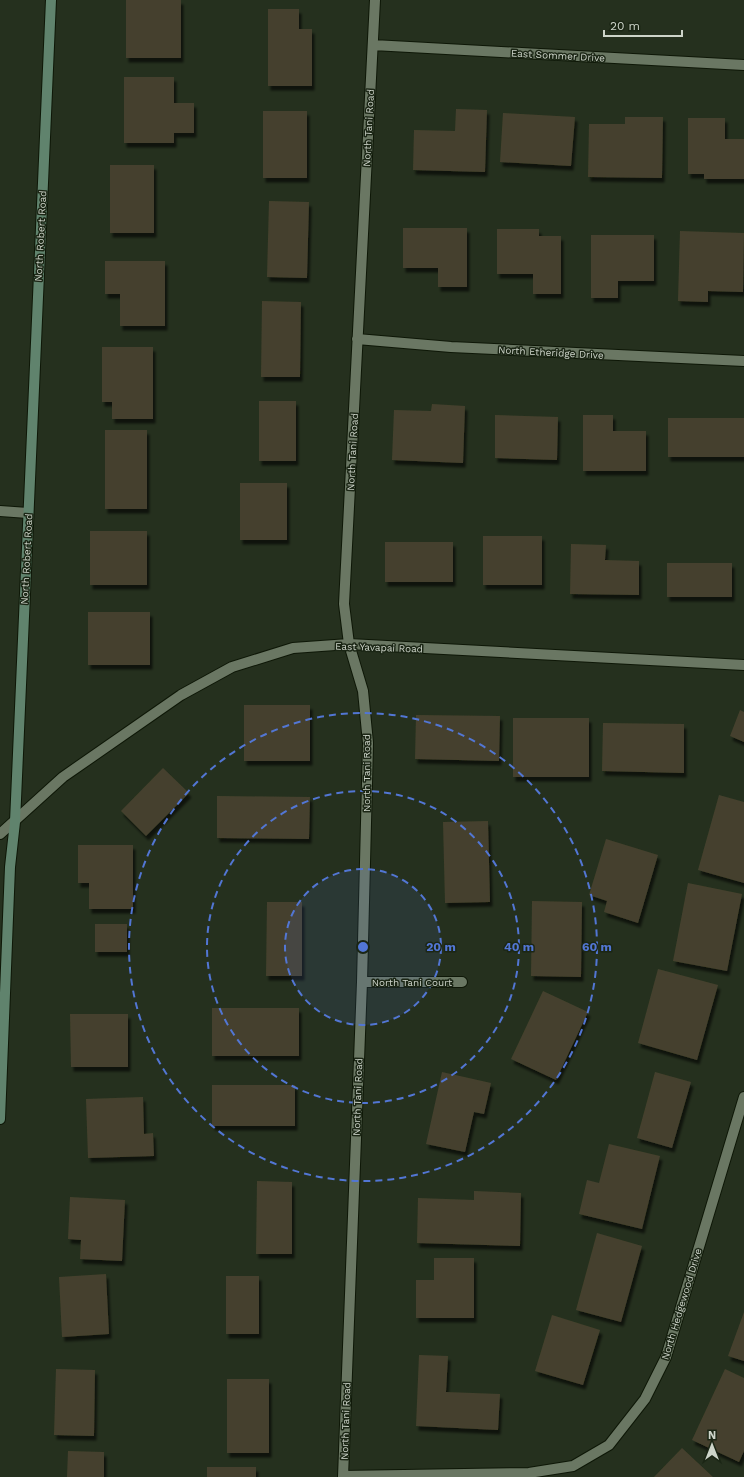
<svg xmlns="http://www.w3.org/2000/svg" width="744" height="1477" viewBox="0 0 744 1477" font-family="'Work Sans',sans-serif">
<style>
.building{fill:#45412d;filter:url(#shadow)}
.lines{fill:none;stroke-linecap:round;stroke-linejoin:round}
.minor-casing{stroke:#0e1707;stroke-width:12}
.secondary-casing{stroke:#0e1707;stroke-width:12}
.minor{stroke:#6a7763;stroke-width:10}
.secondary{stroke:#60836d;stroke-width:10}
.ring{fill:none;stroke:#5276d4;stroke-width:2;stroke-dasharray:7 5}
.labels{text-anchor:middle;stroke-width:3;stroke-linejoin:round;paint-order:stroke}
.street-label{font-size:10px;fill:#cdd4c9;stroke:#1b2615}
.centre{fill:#5276d4;stroke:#1b2615;stroke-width:2}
.ring-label{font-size:12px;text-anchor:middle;font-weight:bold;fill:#5276d4;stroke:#1b2615;stroke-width:3;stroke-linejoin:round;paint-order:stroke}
</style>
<defs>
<filter id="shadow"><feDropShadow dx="2.5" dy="4.5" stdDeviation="1" flood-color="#0009"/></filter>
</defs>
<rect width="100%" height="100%" fill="#25301e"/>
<path class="building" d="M126,0H181V58H126Z
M268,9H299V29H312V86H268Z
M124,77H174V103H194V133H174V143H124Z
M456,109L487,110L485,172L413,170L414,130L455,131Z
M263,111H307V178H263Z
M503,113L575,117L571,166L500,162Z
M625,117H663L662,178L588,177L589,124H625Z
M688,118H725V139H744V179H704V174H688Z
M110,165H154V233H110Z
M269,201L309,202L307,278L267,277Z
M403,228H467V287H438V268H403Z
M497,229H539V236H561V294H533V274H497Z
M680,231L744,233L743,292L708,291V302L678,301Z
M591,235H654V281H618V298H591Z
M105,261H165V326H120V294H105Z
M262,301L301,302L300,377H261Z
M102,347H153V419H112V402H102Z
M259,401H296V461H259Z
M432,404L465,406L463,463L392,460L394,410L431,411Z
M495,415L558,417L557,460L495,458Z
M583,415H613V431H646V471H583Z
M668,418H744V457H668Z
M105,430H147V509H105Z
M240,483H287V540H240Z
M90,531H147V585H90Z
M483,536H542V585H483Z
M385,542H453V582H385Z
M571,544L606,545L605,560L639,561V595L570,594Z
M667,563H732V597H667Z
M88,612H150V665H88Z
M244,705H310V761H244Z
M740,710L744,712V742L730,736Z
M416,715L500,716L499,761L415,759Z
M513,718H589V777H513Z
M603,723L684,724V773L602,771Z
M163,768L189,793L146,836L121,811Z
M719,795L744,802V883L698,870Z
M217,796L310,797L309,839L217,838Z
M488,821L490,902L445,903L443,822Z
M606,839L658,855L638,923L604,912L607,901L589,895Z
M78,845H133V909H89V883H78Z
M688,883L742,894L727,971L673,961Z
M532,901L582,902L581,977L531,976Z
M267,902H302V976H266Z
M95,924H127V952H95Z
M658,969L718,985L697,1060L638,1043Z
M543,991L588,1012L556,1080L511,1059Z
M212,1008H299V1056H212Z
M70,1014H128V1067H71Z
M442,1072L491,1083L484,1114L474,1112L465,1152L426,1144Z
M655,1072L691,1082L672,1148L637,1138Z
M212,1085H295V1126H212Z
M143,1097L144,1134L153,1133L154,1156L88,1158L86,1099Z
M609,1144L660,1156L642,1229L579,1214L587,1180L599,1183Z
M257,1181L292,1182V1254H256Z
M474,1191L521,1193L520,1246L417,1243L418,1198L474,1200Z
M70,1197L125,1200L122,1261L80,1259L81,1240L68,1239Z
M597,1233L642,1246L621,1322L576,1310Z
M434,1258H474V1318H416V1280H434Z
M106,1274L109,1334L62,1337L59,1277Z
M226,1276H259V1334H226Z
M744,1312V1361L728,1356Z
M552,1315L600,1330L583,1385L535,1371Z
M419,1355L448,1356L446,1392L500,1394L498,1430L416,1426Z
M56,1369L95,1370L94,1436L54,1435Z
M725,1369L744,1378V1451L739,1462L692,1440Z
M227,1379H269V1453H227Z
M682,1448L713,1477H654Z
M68,1451L104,1452V1477H67Z
M207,1467H256V1477H207Z"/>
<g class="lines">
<g class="minor-casing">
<path id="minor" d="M373,45L744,65
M357,339L451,347L744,361
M0,511L28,513
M0,834L63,777L181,695L232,667L293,648L349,644L744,665
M362,982H462
M343,1476L529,1473L573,1466L609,1445L645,1399L666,1357L744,1097
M343,1477L362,982L368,743L363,691L349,644L344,604L375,0"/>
</g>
<g class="secondary-casing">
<path id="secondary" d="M0,1119L10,867L15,822L51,0"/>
</g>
<use href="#minor" class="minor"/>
<use href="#secondary" class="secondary"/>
</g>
<circle cx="363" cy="947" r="78" fill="#5276d4" fill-opacity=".12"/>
<g class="ring">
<circle cx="363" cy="947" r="78"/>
<circle cx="363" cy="947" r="156"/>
<circle cx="363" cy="947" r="234"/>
</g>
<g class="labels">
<g class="street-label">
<text transform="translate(558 55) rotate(3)" y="4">East Sommer Drive</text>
<text transform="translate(368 128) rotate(-87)" y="4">North Tani Road</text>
<text transform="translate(40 236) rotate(-87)" y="4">North Robert Road</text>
<text transform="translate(551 352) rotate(3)" y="4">North Etheridge Drive</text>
<text transform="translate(352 452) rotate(-87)" y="4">North Tani Road</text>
<text transform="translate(26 559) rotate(-87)" y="4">North Robert Road</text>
<text transform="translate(379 647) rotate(2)" y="4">East Yavapai Road</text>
<text transform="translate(366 773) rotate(-90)" y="4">North Tani Road</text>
<text x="412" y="986">North Tani Court</text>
<text transform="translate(357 1097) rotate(-88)" y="4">North Tani Road</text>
<text transform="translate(681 1304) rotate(-73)" y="4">North Hedgewood Drive</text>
<text transform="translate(345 1421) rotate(-88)" y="4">North Tani Road</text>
</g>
</g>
<circle cx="363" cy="947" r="6" class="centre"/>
<g class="ring-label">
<text x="441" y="951">20 m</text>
<text x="519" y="951">40 m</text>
<text x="597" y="951">60 m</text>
</g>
<g transform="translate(712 1445)" stroke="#1b2615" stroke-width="3" paint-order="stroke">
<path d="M0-3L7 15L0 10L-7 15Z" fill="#cdd4c9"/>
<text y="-6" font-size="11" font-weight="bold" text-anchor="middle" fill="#cdd4c9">N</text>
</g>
<path d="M604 30v6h78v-6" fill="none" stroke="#cdd4c9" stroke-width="2"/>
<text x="610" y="30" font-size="12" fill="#cdd4c9" stroke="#1b2615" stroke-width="3" paint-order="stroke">20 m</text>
</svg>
